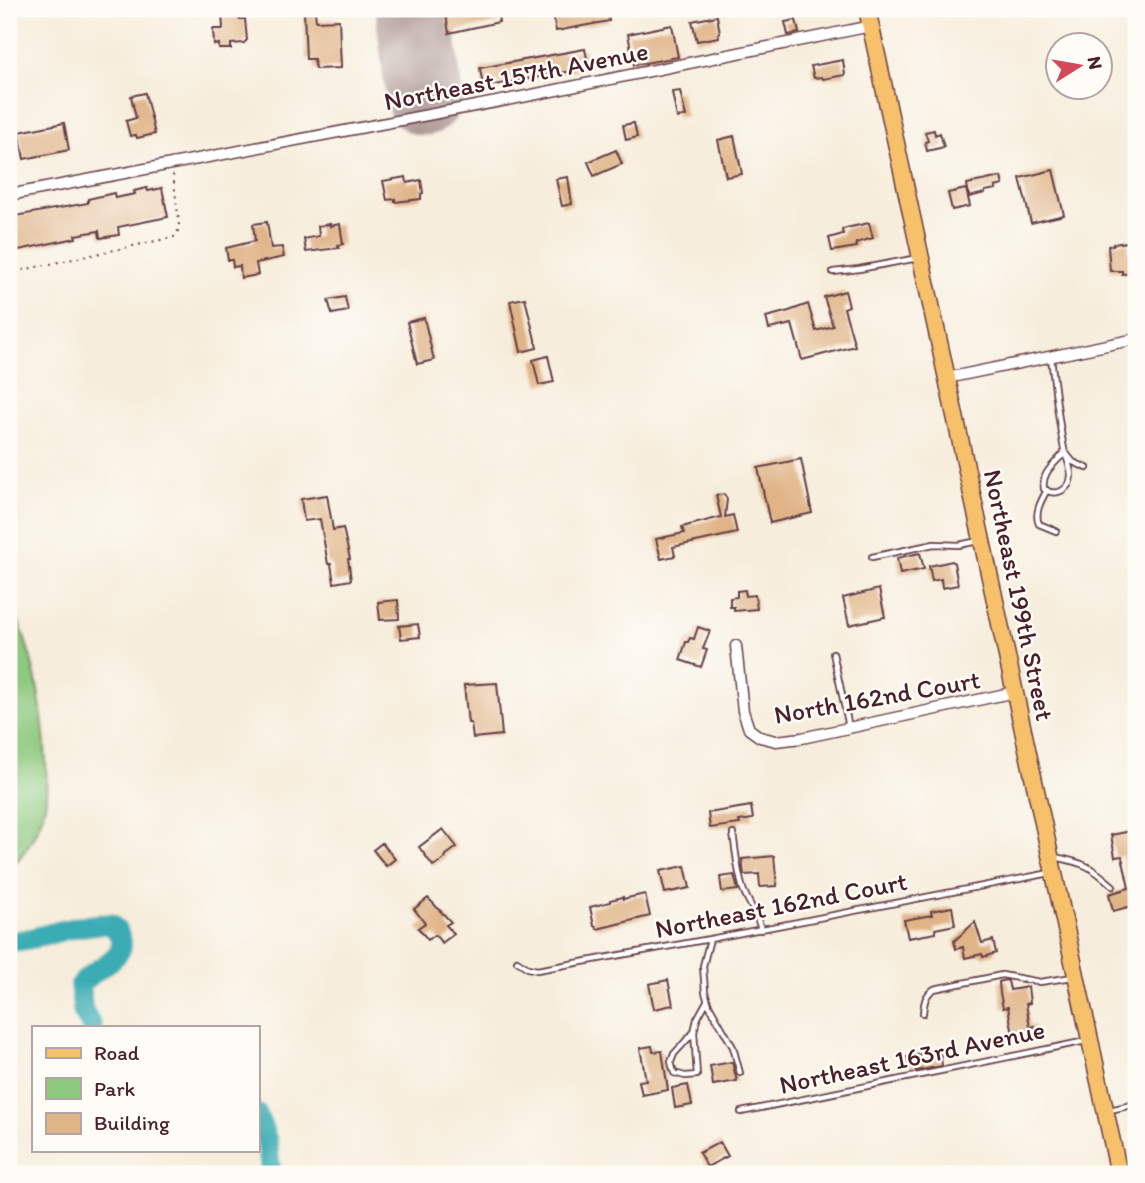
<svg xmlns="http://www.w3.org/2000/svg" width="1145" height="1183" viewBox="0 0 1145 1183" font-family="Itim,sans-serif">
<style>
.green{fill:#8dc97f;stroke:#6c7455;stroke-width:2}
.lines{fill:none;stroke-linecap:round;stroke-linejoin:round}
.river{stroke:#3bacb4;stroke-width:21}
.runway{stroke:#a08684;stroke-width:77}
.building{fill:#e0b487}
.lane-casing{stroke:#643e46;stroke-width:8}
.street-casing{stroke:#643e46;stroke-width:13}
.primary-casing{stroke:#643e46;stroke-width:19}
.path{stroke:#643e46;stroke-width:2;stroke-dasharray:2 5;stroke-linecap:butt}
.lane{stroke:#fff;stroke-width:4.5}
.street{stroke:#fff;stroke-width:10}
.primary{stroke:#f7c06b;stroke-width:16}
.labels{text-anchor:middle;stroke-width:5;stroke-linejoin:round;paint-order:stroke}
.street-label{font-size:26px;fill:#4a1f2b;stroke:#fdfcf7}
</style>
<rect width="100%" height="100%" fill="#fdfcf7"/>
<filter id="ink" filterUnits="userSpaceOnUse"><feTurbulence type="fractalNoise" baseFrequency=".0143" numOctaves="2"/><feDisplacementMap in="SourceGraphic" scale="14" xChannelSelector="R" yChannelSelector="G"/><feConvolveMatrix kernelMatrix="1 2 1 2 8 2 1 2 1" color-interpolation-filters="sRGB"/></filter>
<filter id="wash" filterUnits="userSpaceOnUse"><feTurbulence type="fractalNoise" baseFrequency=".00686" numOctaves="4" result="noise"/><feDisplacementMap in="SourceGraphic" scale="28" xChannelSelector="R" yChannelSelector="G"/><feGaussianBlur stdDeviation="1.57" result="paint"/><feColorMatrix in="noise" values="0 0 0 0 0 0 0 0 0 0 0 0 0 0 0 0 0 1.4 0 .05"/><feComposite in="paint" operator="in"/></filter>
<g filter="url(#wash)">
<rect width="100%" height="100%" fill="#f7eddc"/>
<path class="green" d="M9,600C34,651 43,705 46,762C46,776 48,791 45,805C40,830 26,852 9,870Z"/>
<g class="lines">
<path class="river" d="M9,941C22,942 36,937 49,934C69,929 90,923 111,924C139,953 104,962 87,978C84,980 82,984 80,986L83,1011L92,1027
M257,1114L267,1140L271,1174"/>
<path class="runway" d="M414,9L424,97"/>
</g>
<g id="blocks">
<path class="building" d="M474,9H497L499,22L449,33L446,15L474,10Z
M552,9H607L609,21L556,31Z
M239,11V19H245L247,40L244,43L231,44V49H219V44L214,45L213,29H223L222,12Z
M315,11L316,21L339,20L341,68L315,69L314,59H306L304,12Z
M717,16L720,33L718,34L719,37L697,41L692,21Z
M796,20L799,33L788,35L785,22Z
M672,25L678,57L634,65L628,34Z
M585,49L589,68L483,87L480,68Z
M843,60L845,75L823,79L822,77L814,78L811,66Z
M680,91L686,116L677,118L672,92Z
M145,93L155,134L137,138L136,135L130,136L126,121L136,118L131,96Z
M64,123L69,150L24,159L19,132Z
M634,123L637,137L626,140L623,125Z
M934,130L935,135L940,133L944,147L927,151L925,142L928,141L925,132Z
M734,136L742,174L726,177L718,140Z
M616,150L622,164L594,176L588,162Z
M1053,170L1064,215L1031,223L1020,178Z
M406,177L407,183L421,180L423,193L421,194V199L395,202V199L387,200L383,181Z
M568,177L572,204L562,206L556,179Z
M1001,177L1003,185L995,187L996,189L985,191V193L969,197L967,184Z
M147,188L148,191L162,188L168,217L118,227L119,235L100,238L99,231L75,235L76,238L9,252V217L88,203V199L114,193L115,198L135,194L134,191Z
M966,189L970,206L952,210L948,193Z
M267,222L271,248L282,247L284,257L256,263L258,275L241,278L240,266L233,267L232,260H228L226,248L255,241L253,224Z
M869,223L873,238L856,243L857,247L832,251L829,238L843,234L842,230L846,228Z
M330,224V226L340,224L343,244L338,245L339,248L306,252L304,239L319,236L318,226Z
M1128,242L1129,253L1136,252V273L1122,274V271H1110L1108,246L1113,245V244Z
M845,291L849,306L844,308L855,346L802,360L792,324L769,329L766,317L789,311L808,304L816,331L833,326L824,297Z
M345,297L348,311L332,314L328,300Z
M525,298L537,348L521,352L510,301Z
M424,318L434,360L417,364L407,322Z
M548,356L554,382L539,385L533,360Z
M801,459L812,513L770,523L758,468Z
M724,494L727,499L725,517L733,515L737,533L673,547L675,556L661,559L656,539L684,533L682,527L721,517L716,495Z
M327,495L333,530L343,528L350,559H348L351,580L334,583L331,564H328L320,519L304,521L301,499Z
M920,553L924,569L900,574L897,558Z
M952,561L954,563L958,585L942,588L941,579L932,581L929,566Z
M879,589L885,617L849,625L843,598Z
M745,590L746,596L755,595L757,609L734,611V607H730V598L737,597V591Z
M398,600L399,619L380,620L378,602Z
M418,624L420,637L401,639L399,626Z
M698,627L710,631L703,649L707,650L701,667L680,660L686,642H688L690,638L694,639Z
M497,683L502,735L473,738L471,723H468L464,685Z
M751,806L753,819L739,821L740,824L710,828L708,813Z
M443,829L457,847L445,856L446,858L433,866L419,847Z
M1136,830V905L1113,911L1109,894L1129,888L1122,856L1115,857L1111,835Z
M382,843L395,859L386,866L373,850Z
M774,856L777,886L760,887L759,874L744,875L742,859Z
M685,866L690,888L665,893L660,871Z
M734,875L738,890L722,892L720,877Z
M645,894L650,916L597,929L596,926H594L590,907L610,902V900L623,897V899Z
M428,898L451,922L446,925L454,934L442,943L435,935L428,940L418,928L425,923L414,909Z
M952,907L955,925L935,929L936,933L908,938L904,920L932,915L931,911Z
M975,922L982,943L993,940L996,953L983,957L982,954L965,958L963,947L956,949L954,941Z
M668,980L673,1005L654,1009L649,984Z
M1005,980L1008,981L1010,990L1028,987L1030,1003L1026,1004L1030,1027L1035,1026L1037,1038L1014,1041L1008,1007L1003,1008L1000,993L999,982Z
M652,1046L653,1052L662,1051L668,1090L642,1095L639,1081L646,1080L640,1048Z
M940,1050L942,1066L916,1071L915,1066L909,1067L907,1057Z
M732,1062L737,1081L713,1085L710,1066Z
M688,1085L692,1105L675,1108L672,1088Z
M720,1142L728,1156L707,1167L699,1153Z"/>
</g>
</g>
<g filter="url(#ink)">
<use href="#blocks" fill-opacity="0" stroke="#643e46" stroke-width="2"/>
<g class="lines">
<g class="lane-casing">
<path id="lane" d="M833,272L859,269L918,258
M1051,358C1055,388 1058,419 1064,449C1066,458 1071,466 1071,476C1070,490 1056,497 1044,489C1041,472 1055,464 1065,452L1073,462L1087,468
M1047,490C1041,501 1034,513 1039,524L1056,531
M872,557L934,544L959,545L978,541
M833,653L849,727
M733,834C736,852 737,871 743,889C748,903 758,915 761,930
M1055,857C1084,863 1091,866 1113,886
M710,939L703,966L705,992L709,1005L733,1047L740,1073
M517,961L528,968L537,970L710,939L1050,873
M923,1013C924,1003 925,995 934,989L1002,975L1040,982L1073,977
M694,1032L674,1054L671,1062L674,1073L685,1076L697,1075L694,1032L697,1019L707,1001
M1110,1110L1136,1104
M741,1112L1086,1041
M1120,1169L1136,1166"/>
</g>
<g class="street-casing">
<path id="street" d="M9,195L522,97L871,26
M947,378L1136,339
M736,646L743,711L749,729L760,737L776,741L802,738L1015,692"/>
</g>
<g class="primary-casing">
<path id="primary" d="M867,9L1119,1174"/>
</g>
<path class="path" d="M9,273L174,237L178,231L179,223L173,174"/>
<use href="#lane" class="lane"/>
<use href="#street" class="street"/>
<use href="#primary" class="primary"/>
</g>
</g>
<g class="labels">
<g class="street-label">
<text transform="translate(516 76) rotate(-11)" y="9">Northeast 157th Avenue</text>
<text transform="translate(1019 595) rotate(78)" y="9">Northeast 199th Street</text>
<text transform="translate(877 697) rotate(-10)" y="9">North 162nd Court</text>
<text transform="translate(781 905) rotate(-11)" y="9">Northeast 162nd Court</text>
<text transform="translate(912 1057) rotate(-12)" y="9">Northeast 163rd Avenue</text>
</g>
</g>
<rect width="1145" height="1183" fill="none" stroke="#fdfcf7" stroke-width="35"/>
<rect x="32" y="1026" width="228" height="126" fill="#fdfcf7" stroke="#b5a4a5" stroke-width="2"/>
<rect x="46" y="1048" width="35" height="10" fill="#f7c06b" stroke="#b5a4a5" stroke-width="2"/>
<text x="94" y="1060" font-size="21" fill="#4a1f2b">Road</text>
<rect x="46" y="1078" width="35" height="21" fill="#8dc97f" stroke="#b5a4a5" stroke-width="2"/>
<text x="94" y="1096" font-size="21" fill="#4a1f2b">Park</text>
<rect x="46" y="1113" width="35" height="21" fill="#e0b487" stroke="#b5a4a5" stroke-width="2"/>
<text x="94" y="1130" font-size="21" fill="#4a1f2b">Building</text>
<g transform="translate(1079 66) rotate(79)"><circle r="33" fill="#fdfcf7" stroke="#b5a4a5" stroke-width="2"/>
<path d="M0-5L12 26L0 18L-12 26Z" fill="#d1495b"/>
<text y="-10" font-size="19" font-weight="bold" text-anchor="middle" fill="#4a1f2b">N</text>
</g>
</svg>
